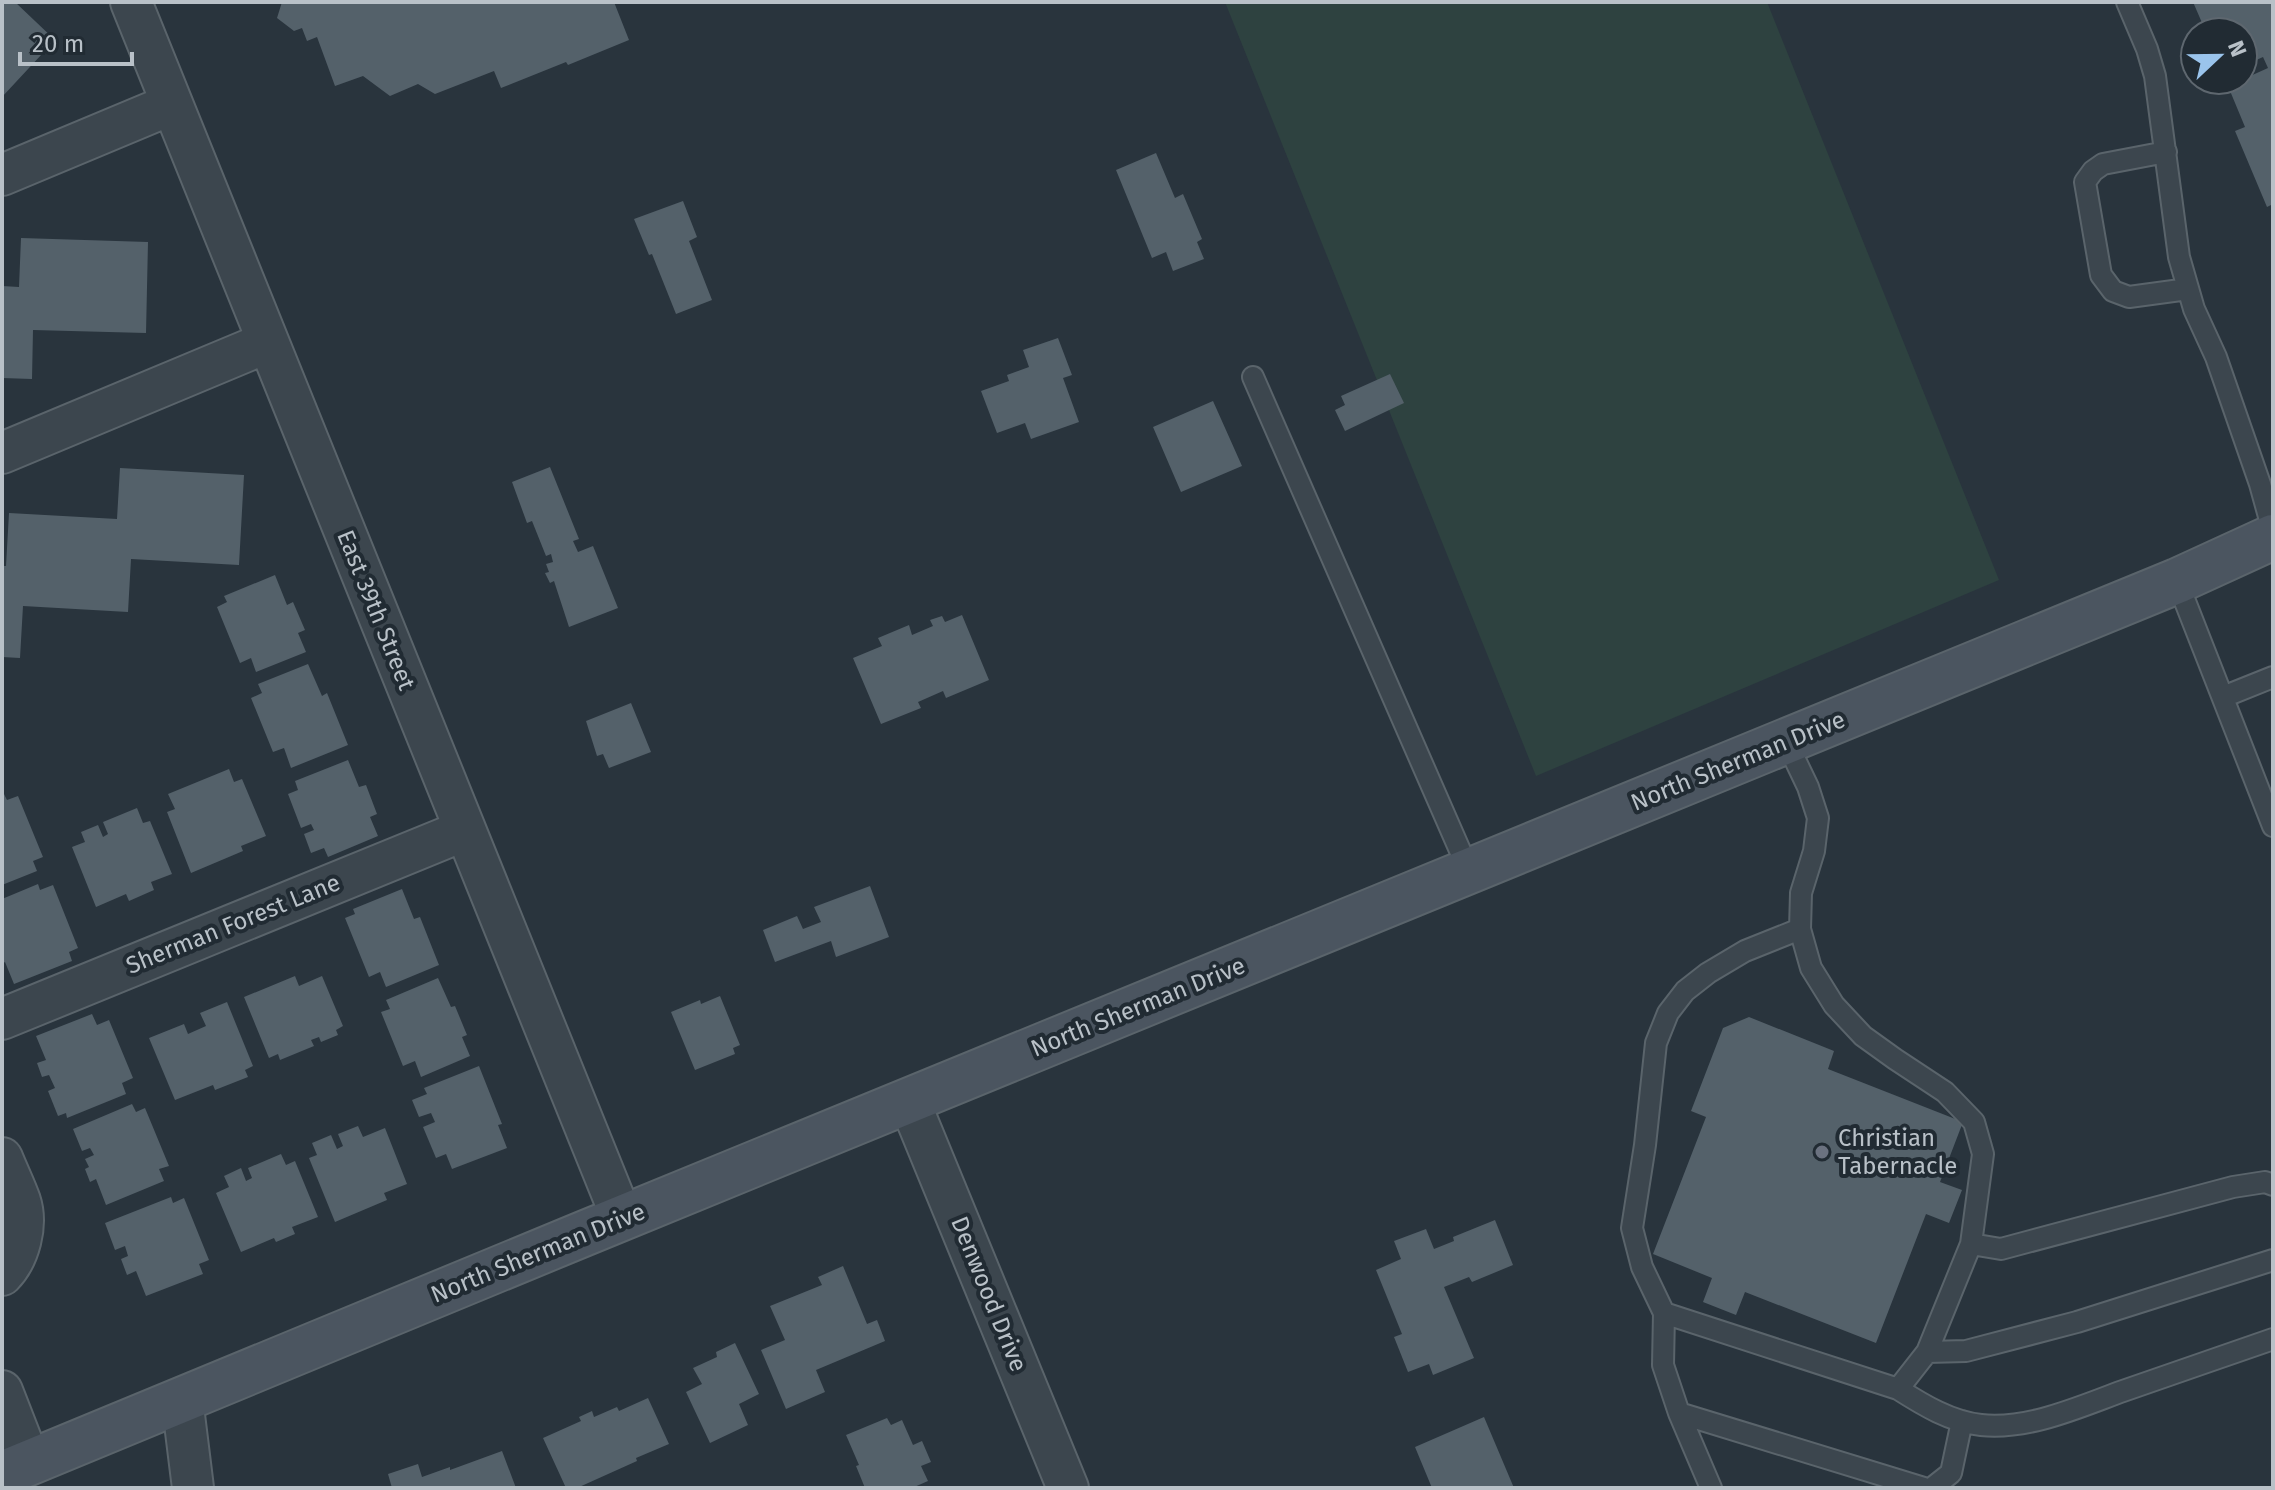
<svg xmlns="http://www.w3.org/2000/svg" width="2275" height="1490" viewBox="0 0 2275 1490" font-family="'Fira Sans',sans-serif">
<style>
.green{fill:#2e4240}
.building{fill:#54616a}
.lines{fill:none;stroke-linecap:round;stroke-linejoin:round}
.lane-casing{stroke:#5a646b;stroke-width:24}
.street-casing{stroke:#5a646b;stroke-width:44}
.secondary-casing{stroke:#5a646b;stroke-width:48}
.lane{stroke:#3c464e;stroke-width:20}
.street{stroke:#3c464e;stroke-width:40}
.secondary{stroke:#4b5560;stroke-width:44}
.worship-dot{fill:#6b7280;stroke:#212b33;stroke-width:3}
.labels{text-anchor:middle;stroke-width:8;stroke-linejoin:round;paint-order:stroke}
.street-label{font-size:24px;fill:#b9c1c8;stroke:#212b33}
.poi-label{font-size:24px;fill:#b9c1c8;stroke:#212b33;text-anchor:start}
</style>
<rect width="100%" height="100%" fill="#29343d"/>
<path class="green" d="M1225,2H1767L1999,580L1536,776Z"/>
<path class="building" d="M2,2H15L55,40L2,97Z
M282,2H614L629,40L568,65L566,62L501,88L494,71L435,94L418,84L390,96L363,76L335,86L317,37L307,41L302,28L294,31L277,18Z
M2193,2H2273V204L2267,207L2235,131L2245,127L2228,86L2268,68L2263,57L2243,66V32H2206Z
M1156,153L1175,198L1183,194L1202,239L1197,242L1204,259L1173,271L1166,252L1152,258L1116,170Z
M683,201L697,237L689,241L712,300L676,314L652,254L649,255L634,219Z
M21,238L148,242L146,333L33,330L32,379L2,378V286L19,287Z
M1058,338L1072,375L1063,378L1079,422L1031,439L1025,423L997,433L981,391L1009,381L1007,375L1029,367L1023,350Z
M1390,374L1404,403L1345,431L1335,410L1345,405L1341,396Z
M1213,401L1242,466L1181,492L1153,427Z
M550,467L579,539L573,541L578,552L593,546L618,608L569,627L554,581L550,583L545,573L549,572L546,564L553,562L551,554L546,556L532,521L527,523L512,482Z
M120,468L244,475L239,565L131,559L128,612L23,606L20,658L2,657V566H6L9,513L117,519Z
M275,575L287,605L293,602L305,630L298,633L306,652L256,672L251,658L240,663L217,607L227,602L224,596Z
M962,615L989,680L946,698L943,691L918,702L921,708L881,724L853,658L882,646L878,638L909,625L912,635L933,626L930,620L942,616L945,622Z
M308,664L322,696L327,693L348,745L291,768L284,748L273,752L251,698L262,693L258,684Z
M631,703L651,752L609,768L603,754L597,756L586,721Z
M348,760L359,787L366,785L377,814L370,817L378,836L328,857L324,848L311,853L304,834L314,830L311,824L301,828L288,794L298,790L295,781Z
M229,769L234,782L242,779L266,836L241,846L243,851L191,873L167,812L175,809L168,794Z
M4,794L7,800L18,796L43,857L33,861L37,871L2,885V795Z
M137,808L143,823L150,821L172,874L151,882L154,890L129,901L126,894L96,907L72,847L85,842L81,832L98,825L103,837L108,834L103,822Z
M38,884L40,890L53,885L78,948L69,952L72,961L14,984L5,962L2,964V899Z
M870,886L889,937L836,957L831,941L775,962L763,930L797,916L803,929L821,922L814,907Z
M402,889L414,919L420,917L439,965L386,987L380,972L369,977L345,918L355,914L353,909Z
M295,976L299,986L322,976L343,1026L336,1030L338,1035L321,1042L319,1037L311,1040L314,1046L280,1060L278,1054L269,1058L244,997Z
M438,978L451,1007L455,1006L467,1035L462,1037L470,1056L421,1077L415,1061L403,1066L381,1012L390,1009L386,1000Z
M720,996L740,1045L733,1048L735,1054L695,1070L671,1012L700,1000L701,1004Z
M227,1002L253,1066L245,1070L248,1077L215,1090L213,1085L175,1100L149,1038L184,1024L188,1034L206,1026L200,1013Z
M92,1014L97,1025L109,1020L133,1078L122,1083L126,1094L67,1118L66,1113L58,1116L48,1091L55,1088L49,1075L42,1077L37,1063L46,1060L36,1036Z
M1749,1017L1834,1051L1828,1069L1963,1122L1940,1182L1962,1190L1949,1223L1926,1214L1876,1343L1745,1292L1736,1315L1703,1302L1712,1278L1653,1254L1706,1117L1691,1111L1723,1028Z
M479,1066L502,1124L498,1125L507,1148L452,1169L446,1154L436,1158L423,1127L435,1122L431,1113L419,1117L412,1100L427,1094L424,1088Z
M132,1104L136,1112L145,1108L169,1166L159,1169L164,1181L106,1205L96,1179L90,1182L85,1169L89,1167L85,1159L94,1155L90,1148L82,1151L73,1129Z
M358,1126L363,1137L385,1128L407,1184L384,1193L387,1200L335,1222L309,1158L317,1155L312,1143L331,1135L337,1149L343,1146L338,1134Z
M281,1154L286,1165L295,1161L318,1217L292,1227L295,1234L276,1242L274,1238L241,1252L216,1193L229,1187L224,1176L241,1168L246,1181L252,1178L248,1168Z
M171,1197L173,1203L184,1198L209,1260L199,1264L203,1274L146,1296L136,1271L127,1275L121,1259L128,1256L125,1246L115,1250L105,1223Z
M1495,1220L1513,1265L1472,1282L1469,1277L1444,1287L1474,1358L1433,1375L1429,1364L1408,1372L1394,1337L1402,1334L1376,1270L1401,1259L1394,1241L1426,1229L1434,1249L1454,1241L1453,1237Z
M843,1266L867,1324L877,1320L885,1341L816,1370L825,1392L786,1409L761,1350L785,1340L770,1306L822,1285L818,1277Z
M735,1343L759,1394L739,1404L748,1425L710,1443L686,1392L702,1384L693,1368L717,1357L716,1352Z
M648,1398L669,1444L636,1458L637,1461L577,1488H566L543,1438L581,1421L579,1417L592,1411L594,1417L617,1407L619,1411Z
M1484,1417L1514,1488H1432L1415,1447Z
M887,1418L891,1425L902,1420L913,1445L922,1441L931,1462L921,1466L928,1481L912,1488H865L856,1466L859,1465L846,1435Z
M502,1451L516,1488H392L388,1474L418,1464L422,1477L450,1467V1470Z"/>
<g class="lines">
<g class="lane-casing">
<path id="lane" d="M2127,2L2147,49L2155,76L2179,257L2194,309L2216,357L2260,484L2273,531
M2166,152L2103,164L2093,171L2085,182L2101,275L2113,291L2129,297L2188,289
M1253,377L1469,871
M2177,581L2273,826
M2223,697L2273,677
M1786,741L1808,787L1818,818L1814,851L1801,893L1800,929L1811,968L1834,1005L1863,1036L1895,1059L1945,1092L1974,1122L1983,1154L1971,1244L1927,1352L1898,1389L1664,1313L1663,1365L1679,1413L1924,1488
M1971,1244L2001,1249L2233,1187L2265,1182L2273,1185
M1664,1313L1642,1267L1632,1228L1645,1145L1656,1043L1668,1013L1685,991L1708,973L1745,951L1800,929
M1927,1352L1966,1351L2077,1322L2273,1260
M1898,1389C1923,1405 1951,1422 1981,1425C2029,1430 2079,1407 2123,1391C2173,1374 2223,1356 2273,1339
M1679,1413L1711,1488
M1932,1488L1951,1473L1962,1421"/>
</g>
<g class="street-casing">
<path id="street" d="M131,2L622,1218
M2,175L172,104
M2,453L268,342
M2,1019L465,830
M909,1101L1068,1488
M2,1158C8,1173 15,1187 20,1201C28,1225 19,1258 2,1275
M2,1391L30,1463
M182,1399L193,1488"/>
</g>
<g class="secondary-casing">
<path id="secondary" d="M2,1474L583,1234L2177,581L2273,537"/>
</g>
<use href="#lane" class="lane"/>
<use href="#street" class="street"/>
<use href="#secondary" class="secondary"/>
</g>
<circle class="worship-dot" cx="1822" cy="1152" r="8"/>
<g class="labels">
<g class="street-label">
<text transform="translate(376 610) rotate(68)" y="8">East 39th Street</text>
<text transform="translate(1738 761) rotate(-22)" y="8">North Sherman Drive</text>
<text transform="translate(233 924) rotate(-22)" y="8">Sherman Forest Lane</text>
<text transform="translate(1138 1007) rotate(-22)" y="8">North Sherman Drive</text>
<text transform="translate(538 1253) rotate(-22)" y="8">North Sherman Drive</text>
<text transform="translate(989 1294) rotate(68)" y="8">Denwood Drive</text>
</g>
<g class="poi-label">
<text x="1838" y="1146">Christian<tspan x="1838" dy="28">Tabernacle</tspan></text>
</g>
</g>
<rect width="2275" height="1490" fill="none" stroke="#b9c1c8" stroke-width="8"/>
<g transform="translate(2219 56) rotate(68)"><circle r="38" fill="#212b33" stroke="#5e676f" stroke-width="2"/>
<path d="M0-6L14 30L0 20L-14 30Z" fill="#9ac4ec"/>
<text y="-12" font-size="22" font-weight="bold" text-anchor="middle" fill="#b9c1c8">N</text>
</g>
<path d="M20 52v12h112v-12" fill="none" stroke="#b9c1c8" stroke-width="4"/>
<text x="32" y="52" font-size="24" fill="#b9c1c8" stroke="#212b33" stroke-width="6" paint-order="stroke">20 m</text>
</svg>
